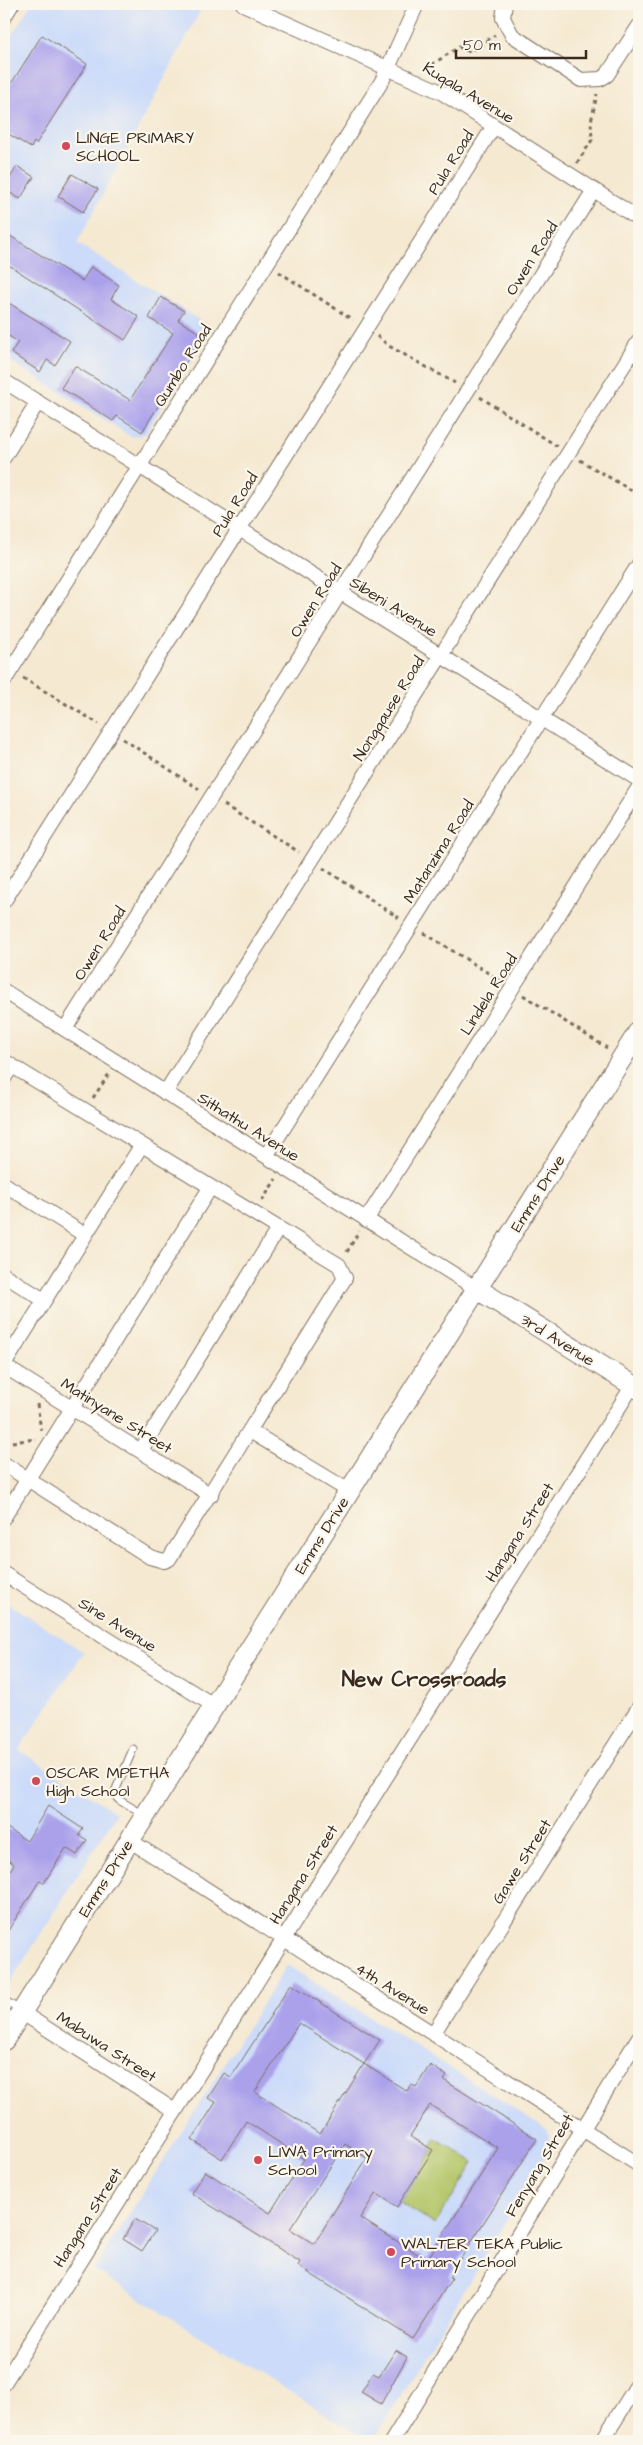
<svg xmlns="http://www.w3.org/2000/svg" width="643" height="2445" viewBox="0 0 643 2445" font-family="'Architects Daughter',sans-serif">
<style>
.built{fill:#ccdbf9}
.green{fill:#b4c669;stroke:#787844}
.building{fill:#aba1eb;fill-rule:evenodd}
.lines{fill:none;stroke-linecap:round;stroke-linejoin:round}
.lane-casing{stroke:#7c6d5d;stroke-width:9}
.street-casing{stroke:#7c6d5d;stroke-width:16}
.secondary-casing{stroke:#7c6d5d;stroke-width:22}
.path{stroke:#7c6d5d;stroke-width:3;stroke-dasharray:4 4;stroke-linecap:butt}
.lane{stroke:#fff;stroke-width:7}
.street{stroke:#fff;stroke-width:14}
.secondary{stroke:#fff;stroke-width:20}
.poi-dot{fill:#d1495b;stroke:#fbf7ec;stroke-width:2}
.labels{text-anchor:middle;stroke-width:4.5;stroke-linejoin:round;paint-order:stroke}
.street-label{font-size:16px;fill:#3b2a1e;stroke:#fbf7ec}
.poi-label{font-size:16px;fill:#3b2a1e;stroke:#fbf7ec;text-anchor:start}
.district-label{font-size:21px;font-weight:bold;fill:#3b2a1e;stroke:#fbf7ec}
</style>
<rect width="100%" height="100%" fill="#fbf7ec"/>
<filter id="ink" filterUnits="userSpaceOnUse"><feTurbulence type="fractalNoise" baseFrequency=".02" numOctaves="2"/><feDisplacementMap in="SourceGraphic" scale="10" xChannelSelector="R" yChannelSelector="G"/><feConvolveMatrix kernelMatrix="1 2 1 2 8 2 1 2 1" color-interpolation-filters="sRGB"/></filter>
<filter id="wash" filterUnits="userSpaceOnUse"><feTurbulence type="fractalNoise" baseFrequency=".0096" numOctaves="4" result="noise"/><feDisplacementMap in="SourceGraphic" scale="20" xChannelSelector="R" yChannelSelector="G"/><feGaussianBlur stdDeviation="1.12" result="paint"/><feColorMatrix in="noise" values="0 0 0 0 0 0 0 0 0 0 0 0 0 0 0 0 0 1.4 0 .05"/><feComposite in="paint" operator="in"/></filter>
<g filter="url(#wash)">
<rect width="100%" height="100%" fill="#f5e9d1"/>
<path class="built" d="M31,4H191L202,8L77,243L212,328L145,434L132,437L4,357V48Z
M4,1601L84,1652L19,1750L117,1813L4,1992Z
M287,1965L548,2130L550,2148L373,2441H369L94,2270Z"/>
<path class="green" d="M436,2138L474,2162L435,2225L400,2202L433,2151L430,2148Z"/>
<g id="blocks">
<path class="building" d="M42,35L87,64L36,144L34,142L31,148L4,131V95Z
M17,166L34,177L20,199L4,189Z
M72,174L98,189L83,212L58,196Z
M4,232L82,281L91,267L119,285L111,299L139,317L125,340L4,262Z
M161,297L184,311L178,320L203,335L142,432L117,416L113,421L61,388L75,366L130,400L173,333L149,318Z
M4,300L70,341L55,365L47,360L40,372L11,353L18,342L4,333Z
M48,1806L83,1829L79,1835L87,1840L77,1855L66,1848L44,1883L40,1880L4,1937V1881L14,1864L4,1857V1826L27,1841Z
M291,1984L380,2040L364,2064L407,2091L411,2084L416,2087L430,2065L447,2076L444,2080L537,2139L449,2277L452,2278L413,2339L298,2266L300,2262L191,2193L205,2171L270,2213L304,2159L246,2121L222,2159L192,2140L216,2102L208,2098L224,2073L231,2077ZM299,2023L364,2064L320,2134L255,2092ZM430,2105L498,2148L427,2260L360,2218L376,2193L397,2207L433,2150L410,2136ZM345,2144L367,2158L314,2244L290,2229Z
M135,2219L155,2231L142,2251L123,2239Z
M396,2350L407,2357L381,2404L361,2392L373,2373L379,2376Z"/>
</g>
</g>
<g filter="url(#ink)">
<use href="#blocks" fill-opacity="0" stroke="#7c6d5d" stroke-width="1"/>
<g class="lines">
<g class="lane-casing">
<path id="lane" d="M133,1749L114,1794L119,1800L144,1815
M4,2000L21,2011"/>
</g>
<g class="street-casing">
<path id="street" d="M243,4L441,92L639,219
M505,4L503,18L512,35L581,80L600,79L607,75L639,26
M4,17L12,4
M4,381L639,780
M4,457L38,402
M4,681L382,81L417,4
M4,901L494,126
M4,991L477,1289
M65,1029L594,190
M4,1061L339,1265L345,1278L169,1559L164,1561L150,1557L4,1464
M4,1078L12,1066
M165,1093L639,341
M266,1156L639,564
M4,1184L85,1235
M366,1220L639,787
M4,1275L44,1300
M4,1365L141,1146
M4,1366L211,1495
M250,1431L349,1491
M141,1450L278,1229
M4,1517L210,1188
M4,1574L213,1705
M129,1840L639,2165
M21,2012L175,2111
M433,2034L639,1707
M4,2383L633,1385
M392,2441L639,2037
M602,2441L639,2382"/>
</g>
<g class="secondary-casing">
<path id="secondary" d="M477,1289L639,1389
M4,2040L639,1031"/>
</g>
<path class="path" d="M425,69L459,47L470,52L495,35
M577,163L592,140L591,122L597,94
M279,272L353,320
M377,336L389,346L455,383
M480,397L557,446
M580,460L639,495
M23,678L99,724
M123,739L199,789
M224,805L299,852
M323,868L399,918
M424,933L501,981
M523,995L607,1048
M93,1098L109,1074
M262,1201L276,1179
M347,1252L359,1231
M4,1384V1394
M37,1404L41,1430
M4,1443L36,1439"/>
<use href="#lane" class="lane"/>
<use href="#street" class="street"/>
<use href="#secondary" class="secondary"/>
</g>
</g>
<g class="poi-dot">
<circle cx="66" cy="146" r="5"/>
<circle cx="36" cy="1781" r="5"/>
<circle cx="258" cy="2160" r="5"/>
<circle cx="391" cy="2252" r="5"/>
</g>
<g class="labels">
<g class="street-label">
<text transform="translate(469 92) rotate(31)" y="6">Kuqala Avenue</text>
<text transform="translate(450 162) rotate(-58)" y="6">Pula Road</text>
<text transform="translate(531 258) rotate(-58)" y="6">Owen Road</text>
<text transform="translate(182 365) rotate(-58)" y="6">Qumbo Road</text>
<text transform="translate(234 504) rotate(-58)" y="6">Pula Road</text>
<text transform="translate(315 600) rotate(-58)" y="6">Owen Road</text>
<text transform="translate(394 606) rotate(32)" y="6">Sibeni Avenue</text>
<text transform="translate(388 708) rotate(-58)" y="6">Nongqause Road</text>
<text transform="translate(438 851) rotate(-58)" y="6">Matanzima Road</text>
<text transform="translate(99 943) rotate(-58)" y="6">Owen Road</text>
<text transform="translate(488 994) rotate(-58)" y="6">Lindela Road</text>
<text transform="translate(249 1126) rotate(32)" y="6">Sithathu Avenue</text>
<text transform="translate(537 1193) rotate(-58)" y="6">Emms Drive</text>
<text transform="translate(558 1339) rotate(32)" y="6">3rd Avenue</text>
<text transform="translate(117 1415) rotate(32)" y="6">Matinyane Street</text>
<text transform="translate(519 1532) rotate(-58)" y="6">Hangana Street</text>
<text transform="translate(321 1535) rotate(-58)" y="6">Emms Drive</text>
<text transform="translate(118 1624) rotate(32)" y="6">Sine Avenue</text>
<text transform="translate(521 1861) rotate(-58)" y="6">Gawe Street</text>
<text transform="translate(303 1874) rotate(-58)" y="6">Hangana Street</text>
<text transform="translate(105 1878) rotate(-58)" y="6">Emms Drive</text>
<text transform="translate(393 1988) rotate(32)" y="6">4th Avenue</text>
<text transform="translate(107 2046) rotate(33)" y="6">Mabuwa Street</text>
<text transform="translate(539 2165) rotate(-59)" y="6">Fenyang Street</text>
<text transform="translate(87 2217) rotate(-58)" y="6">Hangana Street</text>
</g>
<g class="poi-label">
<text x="76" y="143">LINGE PRIMARY<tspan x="76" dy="18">SCHOOL</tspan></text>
<text x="46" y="1778">OSCAR MPETHA<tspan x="46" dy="18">High School</tspan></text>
<text x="268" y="2157">LIWA Primary<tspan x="268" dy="18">School</tspan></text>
<text x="401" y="2249">WALTER TEKA Public<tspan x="401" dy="18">Primary School</tspan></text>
</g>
<g class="district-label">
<text x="424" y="1686">New Crossroads</text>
</g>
</g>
<rect width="643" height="2445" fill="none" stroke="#fbf7ec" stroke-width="20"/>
<path d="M456 50v8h130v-8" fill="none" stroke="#3b2a1e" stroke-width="2.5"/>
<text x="463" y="50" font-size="15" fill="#3b2a1e" stroke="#fbf7ec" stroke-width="4" paint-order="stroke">50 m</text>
</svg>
